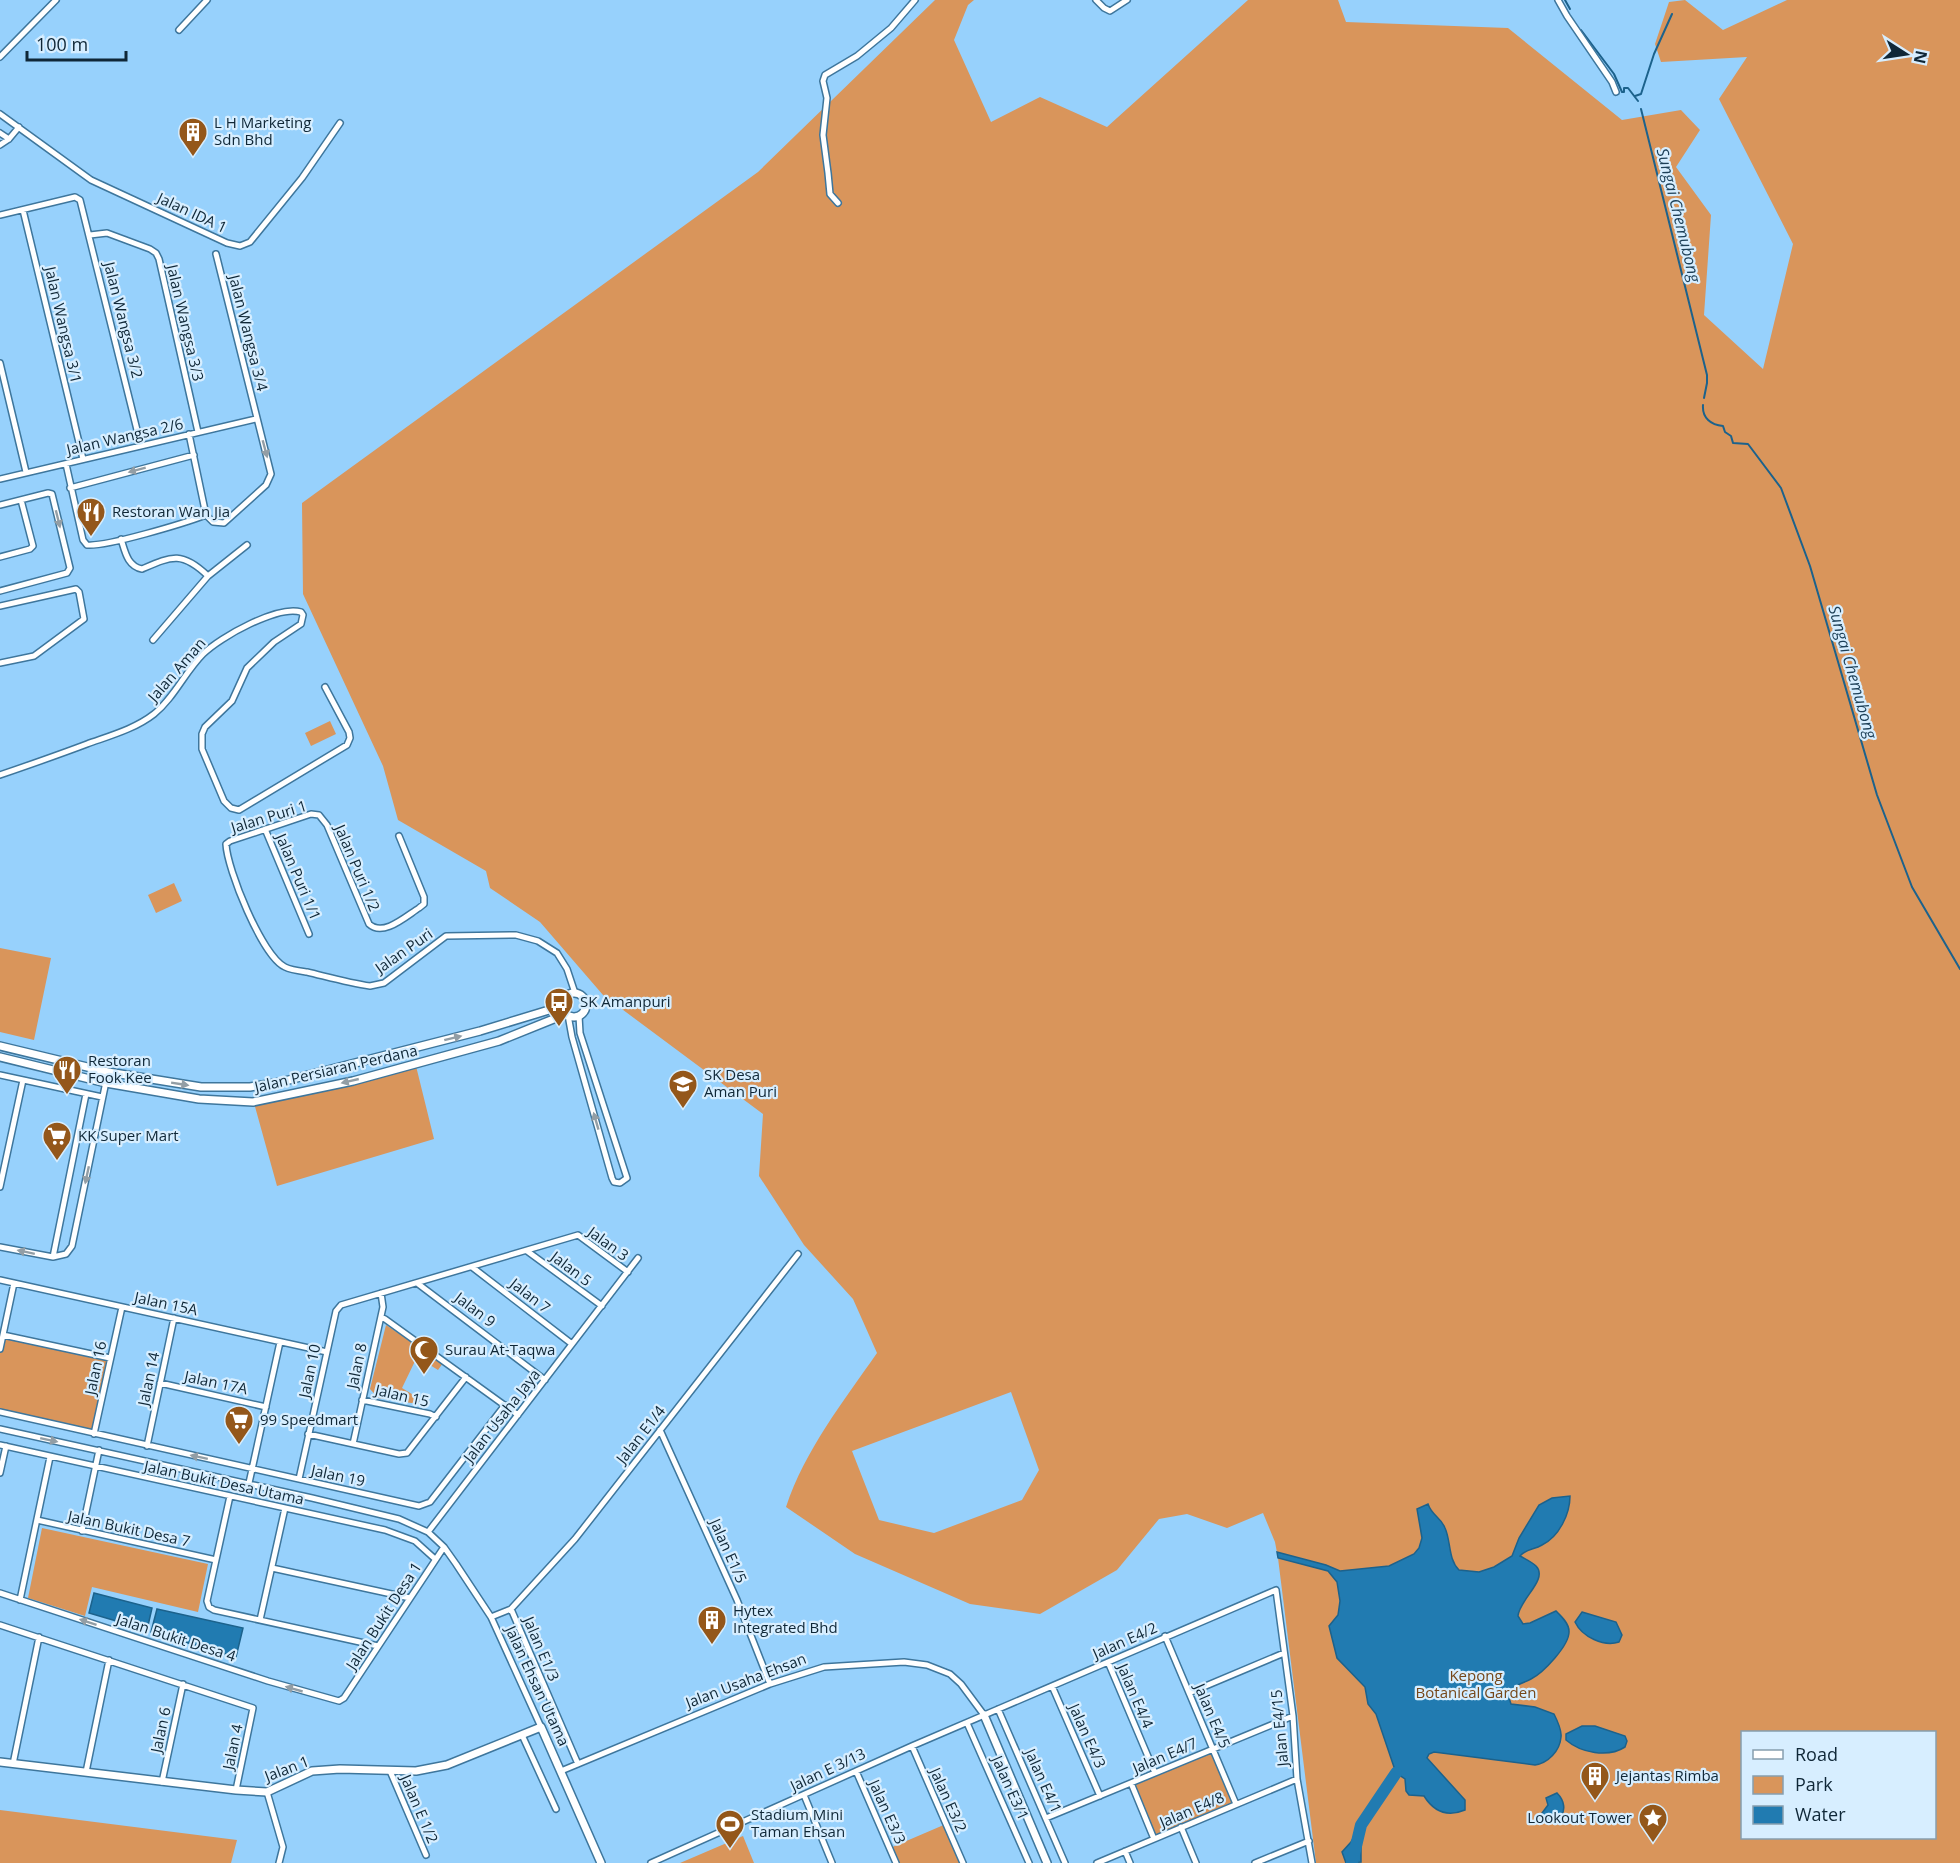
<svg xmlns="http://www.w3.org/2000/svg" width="1960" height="1863" viewBox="0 0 1960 1863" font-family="'Open Sans',sans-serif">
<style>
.green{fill:#d9955b;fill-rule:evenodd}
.water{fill:#217bb1;stroke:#1c628c;stroke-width:1.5}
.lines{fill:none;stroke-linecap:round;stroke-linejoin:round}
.stream{stroke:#1c628c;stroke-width:2}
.river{stroke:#217bb1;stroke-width:12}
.minor-casing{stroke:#3e769c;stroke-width:8}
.tertiary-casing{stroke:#3e769c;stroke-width:10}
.minor{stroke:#fff;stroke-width:5}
.tertiary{stroke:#fff;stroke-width:7}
.oneway{fill:#939ea5}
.labels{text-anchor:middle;stroke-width:4.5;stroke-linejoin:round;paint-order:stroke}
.poi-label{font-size:15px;fill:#0f2737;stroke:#d7eeff;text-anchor:start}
.street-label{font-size:15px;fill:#0f2737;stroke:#d7eeff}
.park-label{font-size:15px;fill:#764719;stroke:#d7eeff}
.water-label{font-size:16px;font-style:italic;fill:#1d4058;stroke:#d7eeff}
</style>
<rect width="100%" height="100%" fill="#97d1fc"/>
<path class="green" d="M935,0H974L968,5L954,40L991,122L1040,97L1107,127L1248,0H1338L1346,22L1508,28L1622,120L1681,110L1700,130L1676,167L1711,215L1704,315L1763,369L1793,244L1719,99L1747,57L1661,62L1655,44L1669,2L1685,0L1723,30L1787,0H1960V1863H1316L1278,1558L1275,1542L1263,1513L1227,1528L1187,1514L1159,1519L1117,1570L1040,1614L970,1604L855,1554L786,1507C805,1450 843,1402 877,1353L853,1299L804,1245L759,1176L763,1114L603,995L540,922L490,888L486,871L398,820L383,766L303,594L302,503L758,172ZM1011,1392L1039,1470L1022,1500L934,1533L879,1520L852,1451ZM1742,1732H1934V1838H1742Z
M330,721L336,734L311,746L305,733Z
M174,883L182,901L156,913L148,895Z
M0,948L51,958L34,1040L0,1032Z
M416,1066L434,1139L277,1186L254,1103Z
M386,1325L443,1363L438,1370L417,1357L402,1388L420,1399L418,1404L378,1398L370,1389Z
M3,1335L110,1358L94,1434L0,1412V1350Z
M42,1528L208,1564L198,1612L92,1587L85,1616L28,1598Z
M1213,1749L1236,1804L1154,1839L1131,1783Z
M0,1810L237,1840L231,1863H0Z
M946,1824L963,1863H896L890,1848Z
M743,1836L754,1863H680Z"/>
<path class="water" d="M1570,1496C1570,1514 1559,1537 1542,1545C1534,1550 1527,1548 1520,1556C1525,1559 1532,1562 1536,1566C1549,1579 1519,1600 1518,1616L1523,1624L1530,1623L1556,1611C1561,1616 1569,1623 1569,1631C1570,1645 1543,1673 1531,1679C1522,1684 1512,1685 1508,1695L1511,1704L1535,1707L1554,1714C1557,1720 1562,1730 1561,1737C1560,1751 1548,1763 1535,1765L1434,1752L1429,1754L1427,1758L1465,1800V1810C1448,1817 1434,1812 1424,1796L1409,1795L1406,1791L1405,1779L1396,1773L1376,1714L1368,1704L1365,1687L1337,1658L1329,1626L1338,1615L1340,1601L1337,1582L1328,1571L1278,1558L1277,1552L1326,1565L1340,1571L1389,1566L1414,1554L1419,1548L1422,1538L1417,1509L1428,1504C1432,1516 1441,1517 1445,1528C1451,1541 1448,1559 1459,1570L1479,1572L1494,1567L1512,1556L1519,1538L1539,1505L1552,1498Z
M94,1593L152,1608L147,1630L89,1613Z
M157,1609L243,1628L236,1657L151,1632Z
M1582,1612L1616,1622L1622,1635L1619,1642C1604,1647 1582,1637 1575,1622Z
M1582,1726H1595L1625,1736L1627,1741L1625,1747C1608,1758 1581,1753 1566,1740V1734Z
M1557,1793C1573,1809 1558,1830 1539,1817L1548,1805L1546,1798Z
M1361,1825V1862L1346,1863L1342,1852L1351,1842Z"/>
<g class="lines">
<path class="stream" d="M1565,0L1570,9
M1581,30L1614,74L1622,92H1624V88H1628L1638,101
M1635,96L1641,94L1654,54L1672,14
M1641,109L1707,375V383L1704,398
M1703,405C1702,418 1711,425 1723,426L1725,432L1731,436L1733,443L1748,444L1781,488L1810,566L1877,795L1912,887L1960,969"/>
<path class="river" d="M1352,1863L1361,1825L1396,1773"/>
<g class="minor-casing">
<path id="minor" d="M1096,0L1104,8L1110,11L1127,0
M1558,0L1567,16L1612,82L1616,92
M179,30L207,0
M0,57L56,0
M0,114L91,180L227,243L240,246L250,242L302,178L340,123
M0,133L9,139
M0,145L9,139L19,127
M838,203L830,194L828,173L823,135L827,98L823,81L825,75L857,56L891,28L915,0
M23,210L83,459
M0,215L75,197L80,200L141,446
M90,235L107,233L150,249L156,253L159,259L198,432
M0,363L26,472
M189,434L206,515
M66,464L83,540L87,545C106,547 185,523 206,515
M0,479L256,419
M70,488L194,455
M0,505L48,493L52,494L70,568L67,573L0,591
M206,515L213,522L224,523L266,485L271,474L216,254
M121,539C125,551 127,566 142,569C172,556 182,551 208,576
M0,557L30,549L33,546L21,500
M0,606L76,589L79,592L84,619L34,656L0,663
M153,640L208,576L247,545
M0,775C29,765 58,755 87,744C109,736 135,729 154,714C174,698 185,672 203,654C220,637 278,605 301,612L303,615L301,624L274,642L247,668L232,701L205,727L202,734V749L224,801L231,808L239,810L347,745L350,738L349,732L325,687
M265,829L309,934
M399,836L424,897V904L419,908C405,917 383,937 369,924L327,825L319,815L311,814L230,841L226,844C227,869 262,956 285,967C291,970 300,971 307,972C328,977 349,983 370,986L384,983L446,936L516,935L538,941L557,953L567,969L575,993
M568,1015L572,1037L612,1178L614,1182L620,1183L627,1178L580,1033L579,1016
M0,1075L102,1097
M0,1187L23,1080
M0,1247L53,1257L66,1254L72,1246L108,1072
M527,1251L602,1306
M53,1257L86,1094
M472,1267L572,1344
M0,1280L327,1352
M417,1283L545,1380
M381,1317L385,1319L518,1415
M3,1335L110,1358
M0,1349L14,1283
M160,1383L266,1407
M362,1400L430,1414L436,1417
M0,1412L419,1506L430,1502L505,1405
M0,1429L312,1498L399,1519L428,1532L444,1547L456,1564L491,1617L541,1727
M660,1430L737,1600L770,1684
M94,1434L122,1307
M308,1434L399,1454L407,1453L466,1377
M353,1444L383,1307L381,1293
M0,1445L385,1530L415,1541L435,1559
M147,1446L174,1318
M0,1473L6,1446
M299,1479L336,1311L341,1305L578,1235L628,1272
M249,1483L280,1342
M230,1496L207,1601L209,1607L214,1610L378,1646
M37,1520L216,1560
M82,1531L99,1450
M428,1532L638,1258
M272,1568L410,1598
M0,1593L268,1681L339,1701L344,1698L444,1547
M20,1600L50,1457
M511,1609L578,1764
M491,1617L511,1609L575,1539L798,1254
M260,1620L285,1508
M0,1625L253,1708L236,1790
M1165,1636L1236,1804
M1108,1662L1155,1773
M1052,1686L1100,1796
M1189,1693L1284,1653
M998,1709L1065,1863
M967,1723L1029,1863
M522,1735L556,1809
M912,1746L963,1863
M13,1764L39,1637
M390,1771L426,1855
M561,1771L770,1684L824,1667L904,1662L927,1665L950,1674L961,1684L984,1715
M856,1771L896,1863
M86,1772L109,1660
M162,1782L183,1684
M1131,1783L1154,1839
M267,1792L283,1847L279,1863
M804,1795L832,1863
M1046,1818L1293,1716
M1181,1827L1196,1863
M1125,1851L1130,1863
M651,1863L912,1746L1276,1590L1293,1716L1297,1779L1312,1863
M1097,1863L1297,1779
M1255,1863L1309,1841"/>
</g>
<g class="tertiary-casing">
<path id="tertiary" d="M562 1005a12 12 0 1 1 24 0a12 12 0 1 1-24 0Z
M0,1046L108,1072L201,1087H250L281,1082L480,1031L562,1006
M0,1057L106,1083L199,1099L253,1102L353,1081L499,1041L566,1014
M984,1715L1047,1863
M0,1762L236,1790L267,1792L312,1771L340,1769L416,1771L447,1765L541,1727L601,1863"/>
</g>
<use href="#minor" class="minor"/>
<use href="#tertiary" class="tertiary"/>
</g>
<defs><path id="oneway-solid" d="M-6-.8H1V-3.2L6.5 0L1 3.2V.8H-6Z" transform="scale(1.5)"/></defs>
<g class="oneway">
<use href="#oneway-solid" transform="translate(265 449) rotate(75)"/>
<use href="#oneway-solid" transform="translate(137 470) rotate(165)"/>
<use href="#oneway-solid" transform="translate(58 519) rotate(76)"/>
<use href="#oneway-solid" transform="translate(453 1038) rotate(-14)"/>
<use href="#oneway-solid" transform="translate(350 1081) rotate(167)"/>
<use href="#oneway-solid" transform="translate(180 1084) rotate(9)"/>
<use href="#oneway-solid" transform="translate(596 1121) rotate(-106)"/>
<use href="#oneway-solid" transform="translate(87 1175) rotate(102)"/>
<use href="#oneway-solid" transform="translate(26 1252) rotate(-168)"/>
<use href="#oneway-solid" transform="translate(49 1440) rotate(12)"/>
<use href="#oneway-solid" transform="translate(199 1457) rotate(-168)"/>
<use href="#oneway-solid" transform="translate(88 1622) rotate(-162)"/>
<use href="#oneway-solid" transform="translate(294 1689) rotate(-164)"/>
</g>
<defs>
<g id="building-pin" transform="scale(1.5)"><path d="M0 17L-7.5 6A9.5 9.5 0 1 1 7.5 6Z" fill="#94571a" stroke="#d7eeff"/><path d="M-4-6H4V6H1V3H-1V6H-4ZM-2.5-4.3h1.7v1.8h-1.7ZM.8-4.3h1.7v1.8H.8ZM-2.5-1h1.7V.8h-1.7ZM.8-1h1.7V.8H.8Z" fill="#fff"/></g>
<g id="restaurant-pin" transform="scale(1.5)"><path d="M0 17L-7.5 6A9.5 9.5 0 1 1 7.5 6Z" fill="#94571a" stroke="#d7eeff"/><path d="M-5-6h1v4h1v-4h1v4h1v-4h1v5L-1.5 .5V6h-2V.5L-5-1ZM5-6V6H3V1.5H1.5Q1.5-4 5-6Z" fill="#fff"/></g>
<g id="bus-pin" transform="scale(1.5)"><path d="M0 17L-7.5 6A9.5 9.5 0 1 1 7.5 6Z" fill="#94571a" stroke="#d7eeff"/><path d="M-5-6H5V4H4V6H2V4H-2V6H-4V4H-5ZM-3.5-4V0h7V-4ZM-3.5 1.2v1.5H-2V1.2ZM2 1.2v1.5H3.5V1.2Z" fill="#fff"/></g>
<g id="school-pin" transform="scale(1.5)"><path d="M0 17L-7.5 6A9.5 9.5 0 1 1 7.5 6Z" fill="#94571a" stroke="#d7eeff"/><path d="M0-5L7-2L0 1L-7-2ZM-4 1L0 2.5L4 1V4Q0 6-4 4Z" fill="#fff"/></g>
<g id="supermarket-pin" transform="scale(1.5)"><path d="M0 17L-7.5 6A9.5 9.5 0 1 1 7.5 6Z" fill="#94571a" stroke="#d7eeff"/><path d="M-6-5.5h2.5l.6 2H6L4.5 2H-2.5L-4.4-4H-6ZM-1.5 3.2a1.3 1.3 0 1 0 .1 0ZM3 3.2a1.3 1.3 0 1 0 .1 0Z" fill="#fff"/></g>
<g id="mosque-pin" transform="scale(1.5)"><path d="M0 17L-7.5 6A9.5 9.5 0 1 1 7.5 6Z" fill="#94571a" stroke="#d7eeff"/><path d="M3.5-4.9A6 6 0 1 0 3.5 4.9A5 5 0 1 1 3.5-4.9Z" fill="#fff"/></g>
<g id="sight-pin" transform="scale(1.5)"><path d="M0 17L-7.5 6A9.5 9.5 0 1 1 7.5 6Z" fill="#94571a" stroke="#d7eeff"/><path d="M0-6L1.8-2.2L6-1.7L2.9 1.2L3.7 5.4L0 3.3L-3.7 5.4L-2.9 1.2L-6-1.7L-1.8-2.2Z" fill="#fff"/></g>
<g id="stadium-pin" transform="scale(1.5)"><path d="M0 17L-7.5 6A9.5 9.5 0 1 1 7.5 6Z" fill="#94571a" stroke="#d7eeff"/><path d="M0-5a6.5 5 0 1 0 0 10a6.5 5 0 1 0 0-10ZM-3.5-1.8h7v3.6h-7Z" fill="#fff"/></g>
</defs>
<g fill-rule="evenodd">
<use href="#building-pin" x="193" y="132"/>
<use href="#restaurant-pin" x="91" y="512"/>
<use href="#bus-pin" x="559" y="1002"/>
<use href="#restaurant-pin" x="67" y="1070"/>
<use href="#school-pin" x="683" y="1084"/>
<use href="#supermarket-pin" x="57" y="1136"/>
<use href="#mosque-pin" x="424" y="1350"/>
<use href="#supermarket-pin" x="239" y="1420"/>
<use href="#building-pin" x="712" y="1620"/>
<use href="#building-pin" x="1595" y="1776"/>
<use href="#sight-pin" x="1653" y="1818"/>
<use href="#stadium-pin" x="730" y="1824"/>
</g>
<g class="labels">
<g class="poi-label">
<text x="214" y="128">L H Marketing<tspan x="214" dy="17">Sdn Bhd</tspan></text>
<text x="112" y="517">Restoran Wan Jia</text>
<text x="580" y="1007">SK Amanpuri</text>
<text x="88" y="1066">Restoran<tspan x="88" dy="17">Fook Kee</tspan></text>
<text x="704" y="1080">SK Desa<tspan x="704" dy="17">Aman Puri</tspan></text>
<text x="78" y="1141">KK Super Mart</text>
<text x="445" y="1355">Surau At-Taqwa</text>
<text x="260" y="1425">99 Speedmart</text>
<text x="733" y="1616">Hytex<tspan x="733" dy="17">Integrated Bhd</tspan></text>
<text x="1616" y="1781">Jejantas Rimba</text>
<text x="751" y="1820">Stadium Mini<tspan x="751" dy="17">Taman Ehsan</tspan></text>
<text x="1632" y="1823" text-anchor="end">Lookout Tower</text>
</g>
<g class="street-label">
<text transform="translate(192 213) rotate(25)" y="5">Jalan IDA 1</text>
<text transform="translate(123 320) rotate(76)" y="5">Jalan Wangsa 3/2</text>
<text transform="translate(185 323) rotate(77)" y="5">Jalan Wangsa 3/3</text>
<text transform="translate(63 325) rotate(77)" y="5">Jalan Wangsa 3/1</text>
<text transform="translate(248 333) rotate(76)" y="5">Jalan Wangsa 3/4</text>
<text transform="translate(125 437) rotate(-13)" y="5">Jalan Wangsa 2/6</text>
<text transform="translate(177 670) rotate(-49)" y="5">Jalan Aman</text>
<text transform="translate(269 817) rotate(-17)" y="5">Jalan Puri 1</text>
<text transform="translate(357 868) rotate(67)" y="5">Jalan Puri 1/2</text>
<text transform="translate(298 877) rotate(67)" y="5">Jalan Puri 1/1</text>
<text transform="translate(404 951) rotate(-35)" y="5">Jalan Puri</text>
<text transform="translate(336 1069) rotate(-13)" y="5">Jalan Persiaran Perdana</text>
<text transform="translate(608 1244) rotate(36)" y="5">Jalan 3</text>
<text transform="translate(571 1269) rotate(37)" y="5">Jalan 5</text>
<text transform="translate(530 1296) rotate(38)" y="5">Jalan 7</text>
<text transform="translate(166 1304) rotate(12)" y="5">Jalan 15A</text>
<text transform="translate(475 1310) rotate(37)" y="5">Jalan 9</text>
<text transform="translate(357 1366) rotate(-78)" y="5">Jalan 8</text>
<text transform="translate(96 1368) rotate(-78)" y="5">Jalan 16</text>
<text transform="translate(310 1371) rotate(-78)" y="5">Jalan 10</text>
<text transform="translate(149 1379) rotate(-78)" y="5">Jalan 14</text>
<text transform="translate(216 1383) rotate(12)" y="5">Jalan 17A</text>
<text transform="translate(402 1396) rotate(13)" y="5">Jalan 15</text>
<text transform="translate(502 1416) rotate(-52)" y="5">Jalan Usaha Jaya</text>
<text transform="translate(641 1435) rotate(-52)" y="5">Jalan E1/4</text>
<text transform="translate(338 1476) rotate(12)" y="5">Jalan 19</text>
<text transform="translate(224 1483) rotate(12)" y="5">Jalan Bukit Desa Utama</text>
<text transform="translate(129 1529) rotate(12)" y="5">Jalan Bukit Desa 7</text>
<text transform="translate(728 1551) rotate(66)" y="5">Jalan E1/5</text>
<text transform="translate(384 1616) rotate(-57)" y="5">Jalan Bukit Desa 1</text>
<text transform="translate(176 1638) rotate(18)" y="5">Jalan Bukit Desa 4</text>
<text transform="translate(1125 1641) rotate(-24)" y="5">Jalan E4/2</text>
<text transform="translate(541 1649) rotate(67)" y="5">Jalan E1/3</text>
<text transform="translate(746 1681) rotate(-21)" y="5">Jalan Usaha Ehsan</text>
<text transform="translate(537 1686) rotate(65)" y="5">Jalan Ehsan Utama</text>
<text transform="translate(1135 1696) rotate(67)" y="5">Jalan E4/4</text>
<text transform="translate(1212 1716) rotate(67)" y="5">Jalan E4/5</text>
<text transform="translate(1280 1728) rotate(-95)" y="5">Jalan E4/15</text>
<text transform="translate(161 1730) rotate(-78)" y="5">Jalan 6</text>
<text transform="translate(1087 1736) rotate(66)" y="5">Jalan E4/3</text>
<text transform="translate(233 1747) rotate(-78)" y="5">Jalan 4</text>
<text transform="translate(1165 1756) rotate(-23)" y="5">Jalan E4/7</text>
<text transform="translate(287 1769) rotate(-21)" y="5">Jalan 1</text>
<text transform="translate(828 1770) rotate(-25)" y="5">Jalan E 3/13</text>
<text transform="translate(1043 1781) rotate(66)" y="5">Jalan E4/1</text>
<text transform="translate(1010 1788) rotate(66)" y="5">Jalan E3/1</text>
<text transform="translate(948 1800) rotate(66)" y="5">Jalan E3/2</text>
<text transform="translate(419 1809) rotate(67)" y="5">Jalan E 1/2</text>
<text transform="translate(1192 1810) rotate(-23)" y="5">Jalan E4/8</text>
<text transform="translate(887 1812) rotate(66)" y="5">Jalan E3/3</text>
</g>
<g class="park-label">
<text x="1476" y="1681">Kepong<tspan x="1476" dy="17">Botanical Garden</tspan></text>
</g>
<g class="water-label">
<text transform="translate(1679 215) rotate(76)" y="6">Sungai Chemubong</text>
<text transform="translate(1853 672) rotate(74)" y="6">Sungai Chemubong</text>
</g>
</g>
<rect x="1741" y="1731" width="195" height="108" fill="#d7eeff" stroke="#879eaf" stroke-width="1.5"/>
<rect x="1753" y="1750" width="30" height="9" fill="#ffffff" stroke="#879eaf" stroke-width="1.5"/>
<text x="1795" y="1761" font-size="18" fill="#0f2737">Road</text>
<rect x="1753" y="1776" width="30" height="18" fill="#d9955b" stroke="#879eaf" stroke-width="1.5"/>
<text x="1795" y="1791" font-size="18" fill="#0f2737">Park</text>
<rect x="1753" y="1806" width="30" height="18" fill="#217bb1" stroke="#879eaf" stroke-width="1.5"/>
<text x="1795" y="1821" font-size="18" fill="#0f2737">Water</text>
<g transform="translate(1906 54) rotate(102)" stroke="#d7eeff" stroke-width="4.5" paint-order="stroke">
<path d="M0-4.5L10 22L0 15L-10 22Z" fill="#0f2737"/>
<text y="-9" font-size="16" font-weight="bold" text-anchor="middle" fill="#0f2737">N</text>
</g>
<path d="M27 51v9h99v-9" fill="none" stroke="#0f2737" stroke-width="3"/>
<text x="36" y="51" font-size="18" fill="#0f2737" stroke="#d7eeff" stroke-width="4.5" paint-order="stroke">100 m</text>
</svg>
